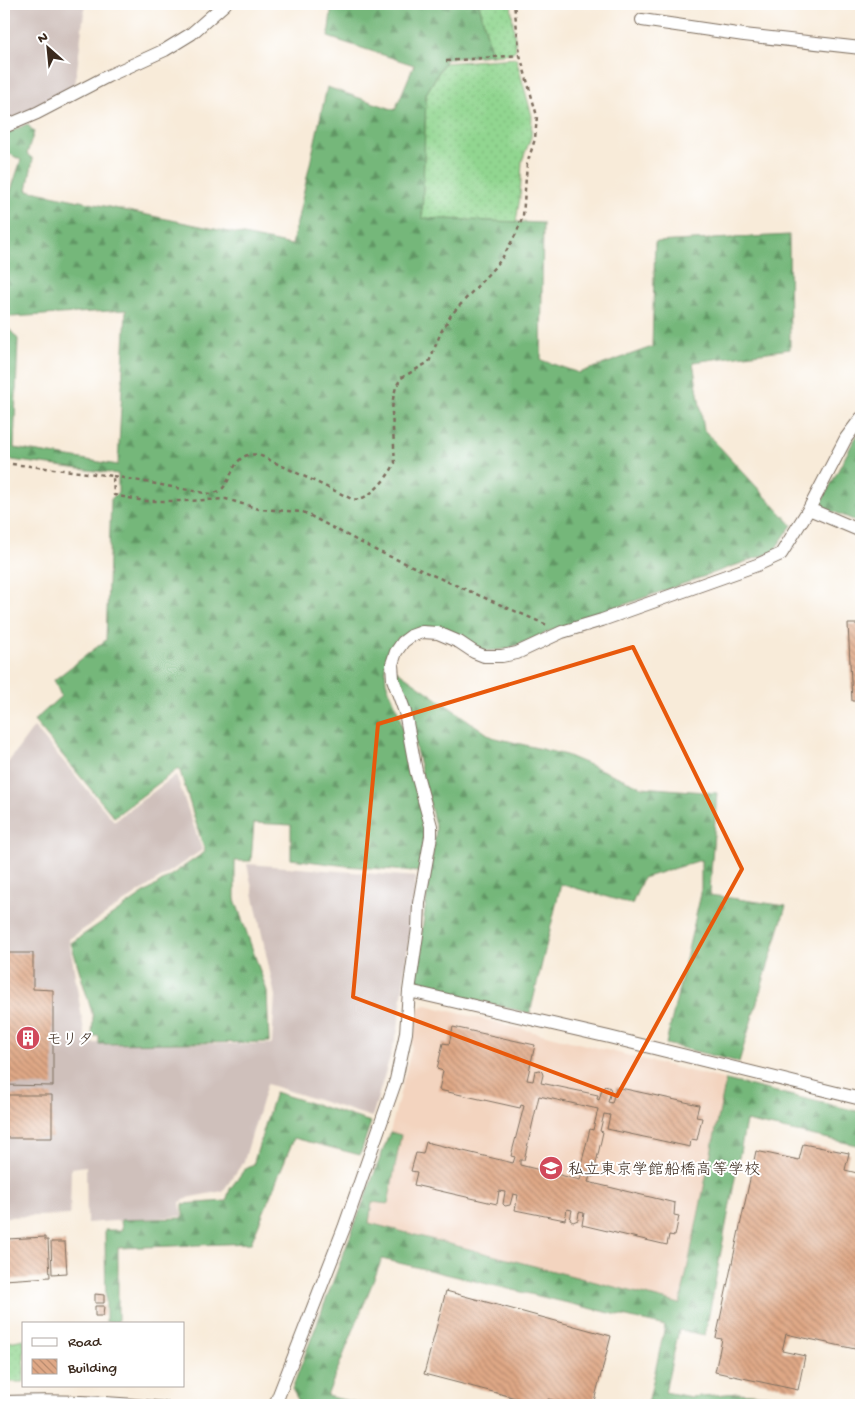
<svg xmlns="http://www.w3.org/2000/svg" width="865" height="1409" viewBox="0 0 865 1409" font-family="'Gochi Hand','Klee One',sans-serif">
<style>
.built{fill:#f3d4bf}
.industrial{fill:#cfc0bb}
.grass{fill:url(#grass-dots);stroke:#668057}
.forest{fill:url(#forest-firs);stroke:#58704c}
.building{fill:url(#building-back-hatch);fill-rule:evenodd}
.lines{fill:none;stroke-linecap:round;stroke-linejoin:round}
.lane-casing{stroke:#7d6e5f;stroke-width:8}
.street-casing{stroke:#7d6e5f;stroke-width:14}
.path{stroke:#7d6e5f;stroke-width:2.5;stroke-dasharray:4 4;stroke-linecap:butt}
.lane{stroke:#fff;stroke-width:6}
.street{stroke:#fff;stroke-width:12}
.marked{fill:none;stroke:#e8590c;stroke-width:4;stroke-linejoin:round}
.labels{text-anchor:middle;stroke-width:4;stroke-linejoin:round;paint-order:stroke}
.poi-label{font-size:16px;fill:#3b2a1e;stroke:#fff;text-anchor:start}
</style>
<defs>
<pattern id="grass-dots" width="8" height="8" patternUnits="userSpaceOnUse" patternTransform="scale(1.25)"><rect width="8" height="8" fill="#91d690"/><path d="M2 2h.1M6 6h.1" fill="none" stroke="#7eb87c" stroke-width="1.8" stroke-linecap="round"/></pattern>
<pattern id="forest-firs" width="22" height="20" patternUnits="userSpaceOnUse" patternTransform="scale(1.25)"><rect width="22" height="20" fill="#74b77a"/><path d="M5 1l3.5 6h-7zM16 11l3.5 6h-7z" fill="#609563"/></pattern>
<pattern id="building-back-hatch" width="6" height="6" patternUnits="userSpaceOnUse" patternTransform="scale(1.25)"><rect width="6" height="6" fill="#dfa886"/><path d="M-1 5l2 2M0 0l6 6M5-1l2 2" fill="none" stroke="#b6896d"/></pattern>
</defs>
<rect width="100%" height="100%" fill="#fff"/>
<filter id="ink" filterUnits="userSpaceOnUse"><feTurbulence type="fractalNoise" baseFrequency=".02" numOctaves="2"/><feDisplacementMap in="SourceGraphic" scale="10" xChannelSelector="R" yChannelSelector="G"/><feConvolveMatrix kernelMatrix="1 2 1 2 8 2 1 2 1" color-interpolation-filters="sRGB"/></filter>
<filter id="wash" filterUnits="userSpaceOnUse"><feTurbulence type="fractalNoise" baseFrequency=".0096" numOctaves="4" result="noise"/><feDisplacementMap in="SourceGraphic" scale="20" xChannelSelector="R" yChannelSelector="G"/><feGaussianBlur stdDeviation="1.12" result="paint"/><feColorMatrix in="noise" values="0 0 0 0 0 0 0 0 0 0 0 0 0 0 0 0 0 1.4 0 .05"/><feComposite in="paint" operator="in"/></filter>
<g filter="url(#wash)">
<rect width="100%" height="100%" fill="#f8ebd9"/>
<path class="built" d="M426,1005L726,1080L681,1305L369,1223L372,1202L388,1203L400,1135L390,1132L411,1051L418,1008Z"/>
<path class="industrial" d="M4,4H85L75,86L35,109L4,121Z
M34,727L114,821L176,775L202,850L69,939L86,1043L272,1044L275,996L247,864L416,877L398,1030L372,1117L267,1084L244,1161L223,1191L191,1197L180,1202L182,1216L87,1223L86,1166L71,1168L70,1215L4,1217V768Z"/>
<path class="grass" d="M479,4H511L516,49L512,53L492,55Z
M516,58L532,116L531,137L522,161L520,197L516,222L422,219L426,94L444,63Z
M24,1339V1382H4V1343Z"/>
<path class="forest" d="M332,4H479L492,55L446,59L426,94L422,218L543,223L541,360L579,373L652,347L655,242L789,235L790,349L693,362L704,430L792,525L773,552L550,631L508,649L489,651L479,649L449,633L399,637L389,652L385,666L386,682L399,714L425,826L419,872L347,866L291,859V825L254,823L251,861H235V899L267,991L269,1042L99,1044V1036H92L93,1016L71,943L205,852L179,768L114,817L34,721L61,696L54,680L106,640L111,499L118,492V474L4,459V323L18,339L14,448L118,465L126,310L11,317L4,313V211L21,160L4,151V135L27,124L34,132L27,154L33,159L27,190L292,245L327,87L395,110L414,65L328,37Z
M861,430V523L827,509L821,503L853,442Z
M396,670L492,737L566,755L642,787L717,793C715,827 711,861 710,895L786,906L739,1062L666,1044L701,894V860L643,878L632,904L561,884L530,1013L419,988L415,982L436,829Z
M726,1080L861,1112V1146L746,1121L705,1335L679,1330L665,1392L691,1397L737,1393L767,1395L818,1405H774L737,1402L688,1405H643L648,1404L665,1326L382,1259L327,1396L367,1405H301L292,1389L390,1132L401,1135L388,1204L372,1202L369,1223L680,1304Z
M275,1092L371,1122L360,1155L294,1138L251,1243L118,1248V1322H106L105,1230H122L121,1220L183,1218V1204L226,1201L230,1189L244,1170L253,1165Z"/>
<g id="blocks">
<path class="building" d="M848,624H861V701H852Z
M4,953H33V989L53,990V1086L4,1085Z
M453,1027L535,1045L527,1080L533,1081L535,1071L540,1070L542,1072L543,1075L541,1083L598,1095L597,1099L599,1100L602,1089L605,1086L608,1087L610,1088L611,1091L608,1102L612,1103L616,1087L699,1105L696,1117L702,1118L697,1140L691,1139L690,1147L607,1129L610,1115L604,1114L600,1131L603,1132L593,1177L590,1176L588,1182L675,1203L674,1215L679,1216L675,1236L669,1235L667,1245L582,1225L584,1213L579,1212L578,1220L573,1222L570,1220L572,1210L567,1209L565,1220L515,1210L518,1195L513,1194L510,1205L505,1206L503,1204L505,1192L499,1191L497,1204L414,1185L417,1172L411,1171L416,1153L423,1154L426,1142L513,1163L515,1157L511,1156L524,1106L521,1105L520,1108L439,1090L443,1071L437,1069L443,1043L449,1044ZM539,1096L598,1109L593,1130L590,1129L579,1173L582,1174L580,1180L520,1165V1160H524Z
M4,1095H52V1138H4Z
M803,1144L849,1153L845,1170L861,1174V1319L855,1349L786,1334L782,1351L805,1356L798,1390L715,1372L722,1339L716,1338L756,1151L799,1160Z
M45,1237V1240H48L50,1277L4,1280V1245H7V1239Z
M51,1242H65L67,1273L52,1274Z
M446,1291L611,1336L593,1405H577L548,1399L547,1405H543L424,1374Z
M95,1294L104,1295V1303H95Z
M95,1306H104L103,1316H95Z"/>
</g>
</g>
<g filter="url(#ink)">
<use href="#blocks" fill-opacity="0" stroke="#7d6e5f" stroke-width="1"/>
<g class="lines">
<g class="lane-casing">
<path id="lane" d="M4,1399C58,1397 112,1399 166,1405"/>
</g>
<g class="street-casing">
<path id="street" d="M642,20L744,35L861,48
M4,127L37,113L108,76L165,50L191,34L225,4
M809,509L861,531
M409,991L609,1037L861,1099
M275,1405L344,1228L396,1080L406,1033L409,991L418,928L419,903L431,836V826L416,771L405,712L393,679L392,664L396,652L403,642L411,636L422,632L438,633L459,642L474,652L484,656H502L517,653L562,632L602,620L757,565L781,554L809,509L846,438L861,418"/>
</g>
<path class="path" d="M446,61L520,55
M4,463L113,476L114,495L144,501H185L226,499L259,509L303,512L375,550L547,625
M113,476L210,494C213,493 218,492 221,490C234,479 232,450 259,455L352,499C368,503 389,476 395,463L392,412L393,399L396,387L401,378L429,362L441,332L451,315L501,260L516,234L523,216L527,164L535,139L537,116L520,55L514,4"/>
<use href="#lane" class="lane"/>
<use href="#street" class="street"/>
</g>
</g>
<path class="marked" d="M633,647L742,869L617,1096L353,997L378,724Z"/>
<defs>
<g id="building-disc" transform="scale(1.25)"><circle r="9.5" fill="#d1495b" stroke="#fff"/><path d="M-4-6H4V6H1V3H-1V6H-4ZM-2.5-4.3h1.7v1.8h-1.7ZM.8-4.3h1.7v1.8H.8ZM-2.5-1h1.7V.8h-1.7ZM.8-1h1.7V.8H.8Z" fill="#fff"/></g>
<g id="school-disc" transform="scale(1.25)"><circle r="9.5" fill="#d1495b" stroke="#fff"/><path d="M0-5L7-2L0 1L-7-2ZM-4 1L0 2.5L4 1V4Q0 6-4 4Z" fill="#fff"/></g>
</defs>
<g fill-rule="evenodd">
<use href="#building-disc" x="28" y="1038"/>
<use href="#school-disc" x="551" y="1168"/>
</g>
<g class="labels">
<g class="poi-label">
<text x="46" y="1044">モリタ</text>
<text x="568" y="1174">私立東京学館船橋高等学校</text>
</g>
</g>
<rect width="865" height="1409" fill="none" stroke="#fff" stroke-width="20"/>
<rect x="22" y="1322" width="162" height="65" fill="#ffffff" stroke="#b1aaa5"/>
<rect x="32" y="1338" width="25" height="8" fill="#ffffff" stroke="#b1aaa5"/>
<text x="68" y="1346" font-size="15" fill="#3b2a1e">Road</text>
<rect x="32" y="1359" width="25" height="15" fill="url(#building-back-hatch)" stroke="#b1aaa5"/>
<text x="68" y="1372" font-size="15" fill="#3b2a1e">Building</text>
<g transform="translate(48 48) rotate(333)" stroke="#ffffff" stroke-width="4" paint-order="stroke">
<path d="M0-4L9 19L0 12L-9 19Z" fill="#3b2a1e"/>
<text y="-8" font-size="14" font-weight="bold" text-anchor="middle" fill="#3b2a1e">N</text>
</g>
</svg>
